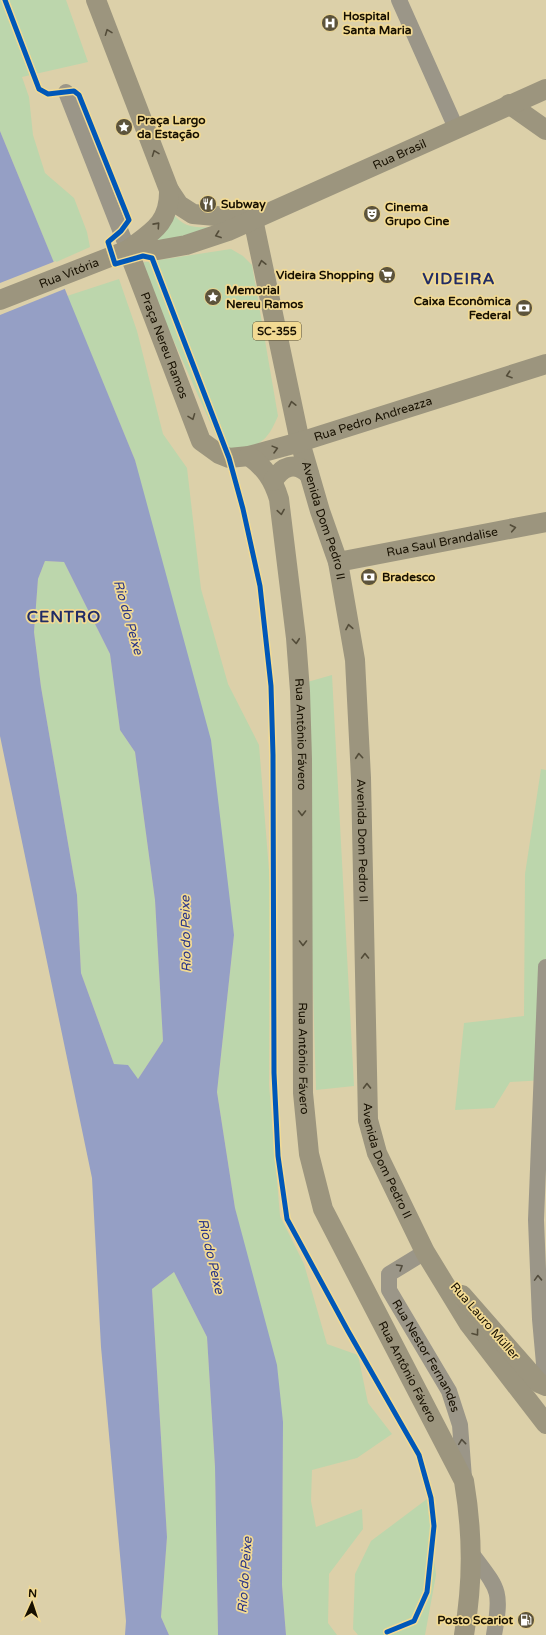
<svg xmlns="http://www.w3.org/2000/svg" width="546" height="1635" viewBox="0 0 546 1635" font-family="'Varela Round',sans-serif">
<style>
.green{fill:#bcd6ac}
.water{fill:#959fc5;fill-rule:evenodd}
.pier{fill:#dcd0a9}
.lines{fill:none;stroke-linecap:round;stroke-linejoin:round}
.minor{stroke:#9b9688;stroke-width:16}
.major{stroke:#9c957e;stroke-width:20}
.cycleway-casing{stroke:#f2da93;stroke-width:8}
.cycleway{stroke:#0057b8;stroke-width:5}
.oneway{stroke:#534c39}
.oneway2{stroke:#524c3d}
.labels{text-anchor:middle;stroke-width:3.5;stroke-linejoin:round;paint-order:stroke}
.shield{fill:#f2da93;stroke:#594d2c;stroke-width:1}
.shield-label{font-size:11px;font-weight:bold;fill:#171000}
.poi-label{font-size:12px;font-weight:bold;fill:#171000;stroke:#f2da93;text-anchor:start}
.street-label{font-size:12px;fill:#171000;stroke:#f2da93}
.water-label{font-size:13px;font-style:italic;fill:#283488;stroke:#f2da93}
.district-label{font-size:16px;font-weight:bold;letter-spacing:1px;fill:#212c65;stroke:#f2da93}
</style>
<rect width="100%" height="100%" fill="#dcd0a9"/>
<path class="green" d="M0,0H66L88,62L22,77L29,97L33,135L45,173L74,198L87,232L90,247L54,263L0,131Z
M172,212C185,231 200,227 221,227L156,242Z
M231,249L243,256L252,265L278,416C266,444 260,445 230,452L218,440L139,263Z
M119,279L137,331L163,434L187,468L201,589L228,684L259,745L270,883L269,1085L280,1216L304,1264L327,1344L358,1355L368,1403L392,1434L357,1458L312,1470L311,1501L316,1527L362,1509L363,1529L329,1574L328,1623L337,1635H286L282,1585L283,1422L235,1208L217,1092L234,935L135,460L67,296Z
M45,561L64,562L110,654L120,730L135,752L155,900L163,1041L138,1079L114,1064L81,973L77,895L41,687L34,632L38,579Z
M332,675L354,1086L316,1090L304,683Z
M541,769L546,770V1080L510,1082L494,1108L455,1110L464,1023L524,1016L525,874Z
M174,1272L207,1337L215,1467L218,1635H169L161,1617L167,1537L152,1289Z
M427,1499L436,1575L425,1635H358L353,1629L355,1574L371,1541Z"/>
<path class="water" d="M0,131L135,460L211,740L234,935L217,1092L235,1208L277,1365L283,1422L282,1585L286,1635H218L215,1467L207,1337L174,1272L152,1289L167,1537L161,1617L169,1635H125L126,1621L101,1347L92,1178L0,736ZM45,561L64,562L110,654L120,730L135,752L155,900L163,1041L138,1079L128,1065L114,1064L81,973L77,895L41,687L34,632L38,579Z"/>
<path class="pier" d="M56,261L67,288L0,315V283Z"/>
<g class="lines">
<g class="minor">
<path d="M399,0L456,128"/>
<path d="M66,92L128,250"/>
<path id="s1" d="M425,1252L389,1274V1290L449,1391L460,1425L464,1478"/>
<path d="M546,1386L540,1319L536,1220L546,967"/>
<path d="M472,1554C499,1590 502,1590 494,1635"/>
</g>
<g class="major">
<path d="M96,0L169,190L179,205L193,214L250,219"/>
<path d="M509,104L546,130"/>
<path id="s2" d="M253,219L300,442L320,511L338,562L355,660L361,778L368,1120L377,1153L425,1252L469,1324L546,1424"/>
<path id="s3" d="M128,250L201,441L219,454L229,458L249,456L300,442L546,364"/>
<path d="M128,250C152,232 170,223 169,190"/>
<path id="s4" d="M0,300L128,250H158L186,245L228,231L546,89"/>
<path id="s5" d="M249,456C265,468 273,479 279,499L296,638L300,691L302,759L303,1093L309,1154L323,1209L464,1481C473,1535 473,1582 464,1635"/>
<path d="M273,481C282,466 295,461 309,474"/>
<path id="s6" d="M338,562L546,522"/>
<path d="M462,1295L539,1383L546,1386"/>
</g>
<g class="cycleway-casing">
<path id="cycleway" d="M5,0L39,89L48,94L74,91L79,95L129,220L121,231L108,242L115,264L143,256L152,258L229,458L243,509L260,586L271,686L273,755L274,1073L278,1156L287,1219L348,1331L419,1455L431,1498L434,1526L427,1592L414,1621L387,1632"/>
</g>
<use href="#cycleway" class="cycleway"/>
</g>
<defs><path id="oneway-chevron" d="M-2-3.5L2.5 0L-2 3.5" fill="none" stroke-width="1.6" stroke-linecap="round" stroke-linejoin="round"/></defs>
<g class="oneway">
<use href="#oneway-chevron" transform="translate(108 32) rotate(-111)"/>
<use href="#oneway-chevron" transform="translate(155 153) rotate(-111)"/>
<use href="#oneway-chevron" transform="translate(157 225) rotate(-48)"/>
<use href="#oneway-chevron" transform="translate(218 235) rotate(160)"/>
<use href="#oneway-chevron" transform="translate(262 263) rotate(-102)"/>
<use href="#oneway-chevron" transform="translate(509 375) rotate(162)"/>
<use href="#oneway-chevron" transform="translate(292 404) rotate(-102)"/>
<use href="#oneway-chevron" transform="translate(192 417) rotate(69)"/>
<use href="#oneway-chevron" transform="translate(275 449) rotate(-15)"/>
<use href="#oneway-chevron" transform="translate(281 512) rotate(81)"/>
<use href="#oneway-chevron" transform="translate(513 528) rotate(-11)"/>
<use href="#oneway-chevron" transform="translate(349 627) rotate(-100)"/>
<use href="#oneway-chevron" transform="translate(296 641) rotate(85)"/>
<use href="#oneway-chevron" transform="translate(359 756) rotate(-95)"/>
<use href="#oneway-chevron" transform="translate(302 813) rotate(90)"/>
<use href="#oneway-chevron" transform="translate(303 943) rotate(90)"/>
<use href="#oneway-chevron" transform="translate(365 956) rotate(-91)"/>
<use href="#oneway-chevron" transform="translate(367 1086) rotate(-91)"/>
<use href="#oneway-chevron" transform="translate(476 1333) rotate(53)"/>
</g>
<g class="oneway2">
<use href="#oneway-chevron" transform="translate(400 1267) rotate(-31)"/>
<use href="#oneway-chevron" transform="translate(538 1278) rotate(-92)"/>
<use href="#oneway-chevron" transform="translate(462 1442) rotate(-96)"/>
</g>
<defs>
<g id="hospital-disc" transform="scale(0.9)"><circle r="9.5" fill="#5c533b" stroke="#f2da93"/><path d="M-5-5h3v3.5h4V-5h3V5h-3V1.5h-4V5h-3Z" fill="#fff"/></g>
<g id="sight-disc" transform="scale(0.9)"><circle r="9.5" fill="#5c533b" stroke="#f2da93"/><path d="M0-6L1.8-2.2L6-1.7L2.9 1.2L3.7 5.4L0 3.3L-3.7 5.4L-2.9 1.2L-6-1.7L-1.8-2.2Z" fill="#fff"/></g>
<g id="restaurant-disc" transform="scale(0.9)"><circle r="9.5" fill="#5c533b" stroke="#f2da93"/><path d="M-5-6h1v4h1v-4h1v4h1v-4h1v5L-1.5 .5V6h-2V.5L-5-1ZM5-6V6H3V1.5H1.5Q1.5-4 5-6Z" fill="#fff"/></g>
<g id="theatre-disc" transform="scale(0.9)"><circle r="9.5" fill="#5c533b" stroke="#f2da93"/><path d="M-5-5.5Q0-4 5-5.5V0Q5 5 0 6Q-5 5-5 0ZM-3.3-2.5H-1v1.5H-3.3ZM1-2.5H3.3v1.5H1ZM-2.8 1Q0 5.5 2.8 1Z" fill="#fff"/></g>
<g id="supermarket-disc" transform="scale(0.9)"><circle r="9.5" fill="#5c533b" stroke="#f2da93"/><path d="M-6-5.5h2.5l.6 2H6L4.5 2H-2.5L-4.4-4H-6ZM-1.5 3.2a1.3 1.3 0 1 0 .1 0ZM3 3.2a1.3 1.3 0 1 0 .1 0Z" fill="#fff"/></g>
<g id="bank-disc" transform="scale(0.9)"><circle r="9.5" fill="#5c533b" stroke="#f2da93"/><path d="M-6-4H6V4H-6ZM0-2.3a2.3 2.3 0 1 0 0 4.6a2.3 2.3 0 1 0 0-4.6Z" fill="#fff"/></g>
<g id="fuel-disc" transform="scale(0.9)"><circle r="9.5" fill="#5c533b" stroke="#f2da93"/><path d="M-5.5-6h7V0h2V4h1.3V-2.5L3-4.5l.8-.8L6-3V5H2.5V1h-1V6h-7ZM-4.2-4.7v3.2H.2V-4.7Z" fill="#fff"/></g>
</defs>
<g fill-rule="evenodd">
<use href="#hospital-disc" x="330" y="23"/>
<use href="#sight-disc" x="124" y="127"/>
<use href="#restaurant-disc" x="208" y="204"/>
<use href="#theatre-disc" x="372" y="214"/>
<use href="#supermarket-disc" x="387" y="275"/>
<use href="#sight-disc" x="213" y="297"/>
<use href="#bank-disc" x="524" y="308"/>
<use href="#bank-disc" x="369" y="577"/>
<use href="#fuel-disc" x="526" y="1620"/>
</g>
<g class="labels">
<rect class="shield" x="253" y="322" width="48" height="18" rx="3"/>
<g class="shield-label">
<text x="277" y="335">SC-355</text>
</g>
<g class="poi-label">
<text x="343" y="20">Hospital<tspan x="343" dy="14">Santa Maria</tspan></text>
<text x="137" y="124">Praça Largo<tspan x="137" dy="14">da Estação</tspan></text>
<text x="221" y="208">Subway</text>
<text x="385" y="211">Cinema<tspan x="385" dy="14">Grupo Cine</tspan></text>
<text x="374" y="279" text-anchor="end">Videira Shopping</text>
<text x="226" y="294">Memorial<tspan x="226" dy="14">Nereu Ramos</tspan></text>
<text x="511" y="305" text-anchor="end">Caixa Econômica<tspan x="511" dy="14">Federal</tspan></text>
<text x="382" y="581">Bradesco</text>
<text x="513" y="1624" text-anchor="end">Posto Scariot</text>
</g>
<g class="street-label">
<text dy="4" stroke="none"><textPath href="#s4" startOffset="428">Rua Brasil</textPath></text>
<text dy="4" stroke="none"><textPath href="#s4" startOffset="74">Rua Vitória</textPath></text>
<text dy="4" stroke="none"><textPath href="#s3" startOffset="102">Praça Nereu Ramos</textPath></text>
<text dy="4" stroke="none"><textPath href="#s3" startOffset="387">Rua Pedro Andreazza</textPath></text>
<text dy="4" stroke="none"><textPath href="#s2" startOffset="310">Avenida Dom Pedro II</textPath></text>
<text dy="4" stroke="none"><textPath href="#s6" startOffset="106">Rua Saul Brandalise</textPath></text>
<text dy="4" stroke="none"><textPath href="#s5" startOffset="290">Rua Antônio Fávero</textPath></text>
<text dy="4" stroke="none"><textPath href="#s2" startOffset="634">Avenida Dom Pedro II</textPath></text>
<text dy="4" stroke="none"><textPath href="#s5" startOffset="614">Rua Antônio Fávero</textPath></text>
<text dy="4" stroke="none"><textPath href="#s2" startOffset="958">Avenida Dom Pedro II</textPath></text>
<text transform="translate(485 1321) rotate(49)" y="4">Rua Lauro Müller</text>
<text dy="4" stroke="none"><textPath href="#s1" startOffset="134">Rua Nestor Fernandes</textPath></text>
<text dy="4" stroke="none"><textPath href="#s5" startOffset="950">Rua Antônio Fávero</textPath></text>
</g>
<g class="water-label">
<text transform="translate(129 617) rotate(74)" y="5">Rio do Peixe</text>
<text transform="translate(185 934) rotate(-91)" y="5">Rio do Peixe</text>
<text transform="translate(212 1256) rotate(77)" y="5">Rio do Peixe</text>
<text transform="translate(244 1575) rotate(-86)" y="5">Rio do Peixe</text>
</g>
<g class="district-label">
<text x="459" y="284">VIDEIRA</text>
<text x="64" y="622">CENTRO</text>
</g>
</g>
<g transform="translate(32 1603) rotate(3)" stroke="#f2da93" stroke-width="3" paint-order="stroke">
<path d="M0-3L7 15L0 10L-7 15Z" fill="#171000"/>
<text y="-6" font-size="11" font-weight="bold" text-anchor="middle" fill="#171000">N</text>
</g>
</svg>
